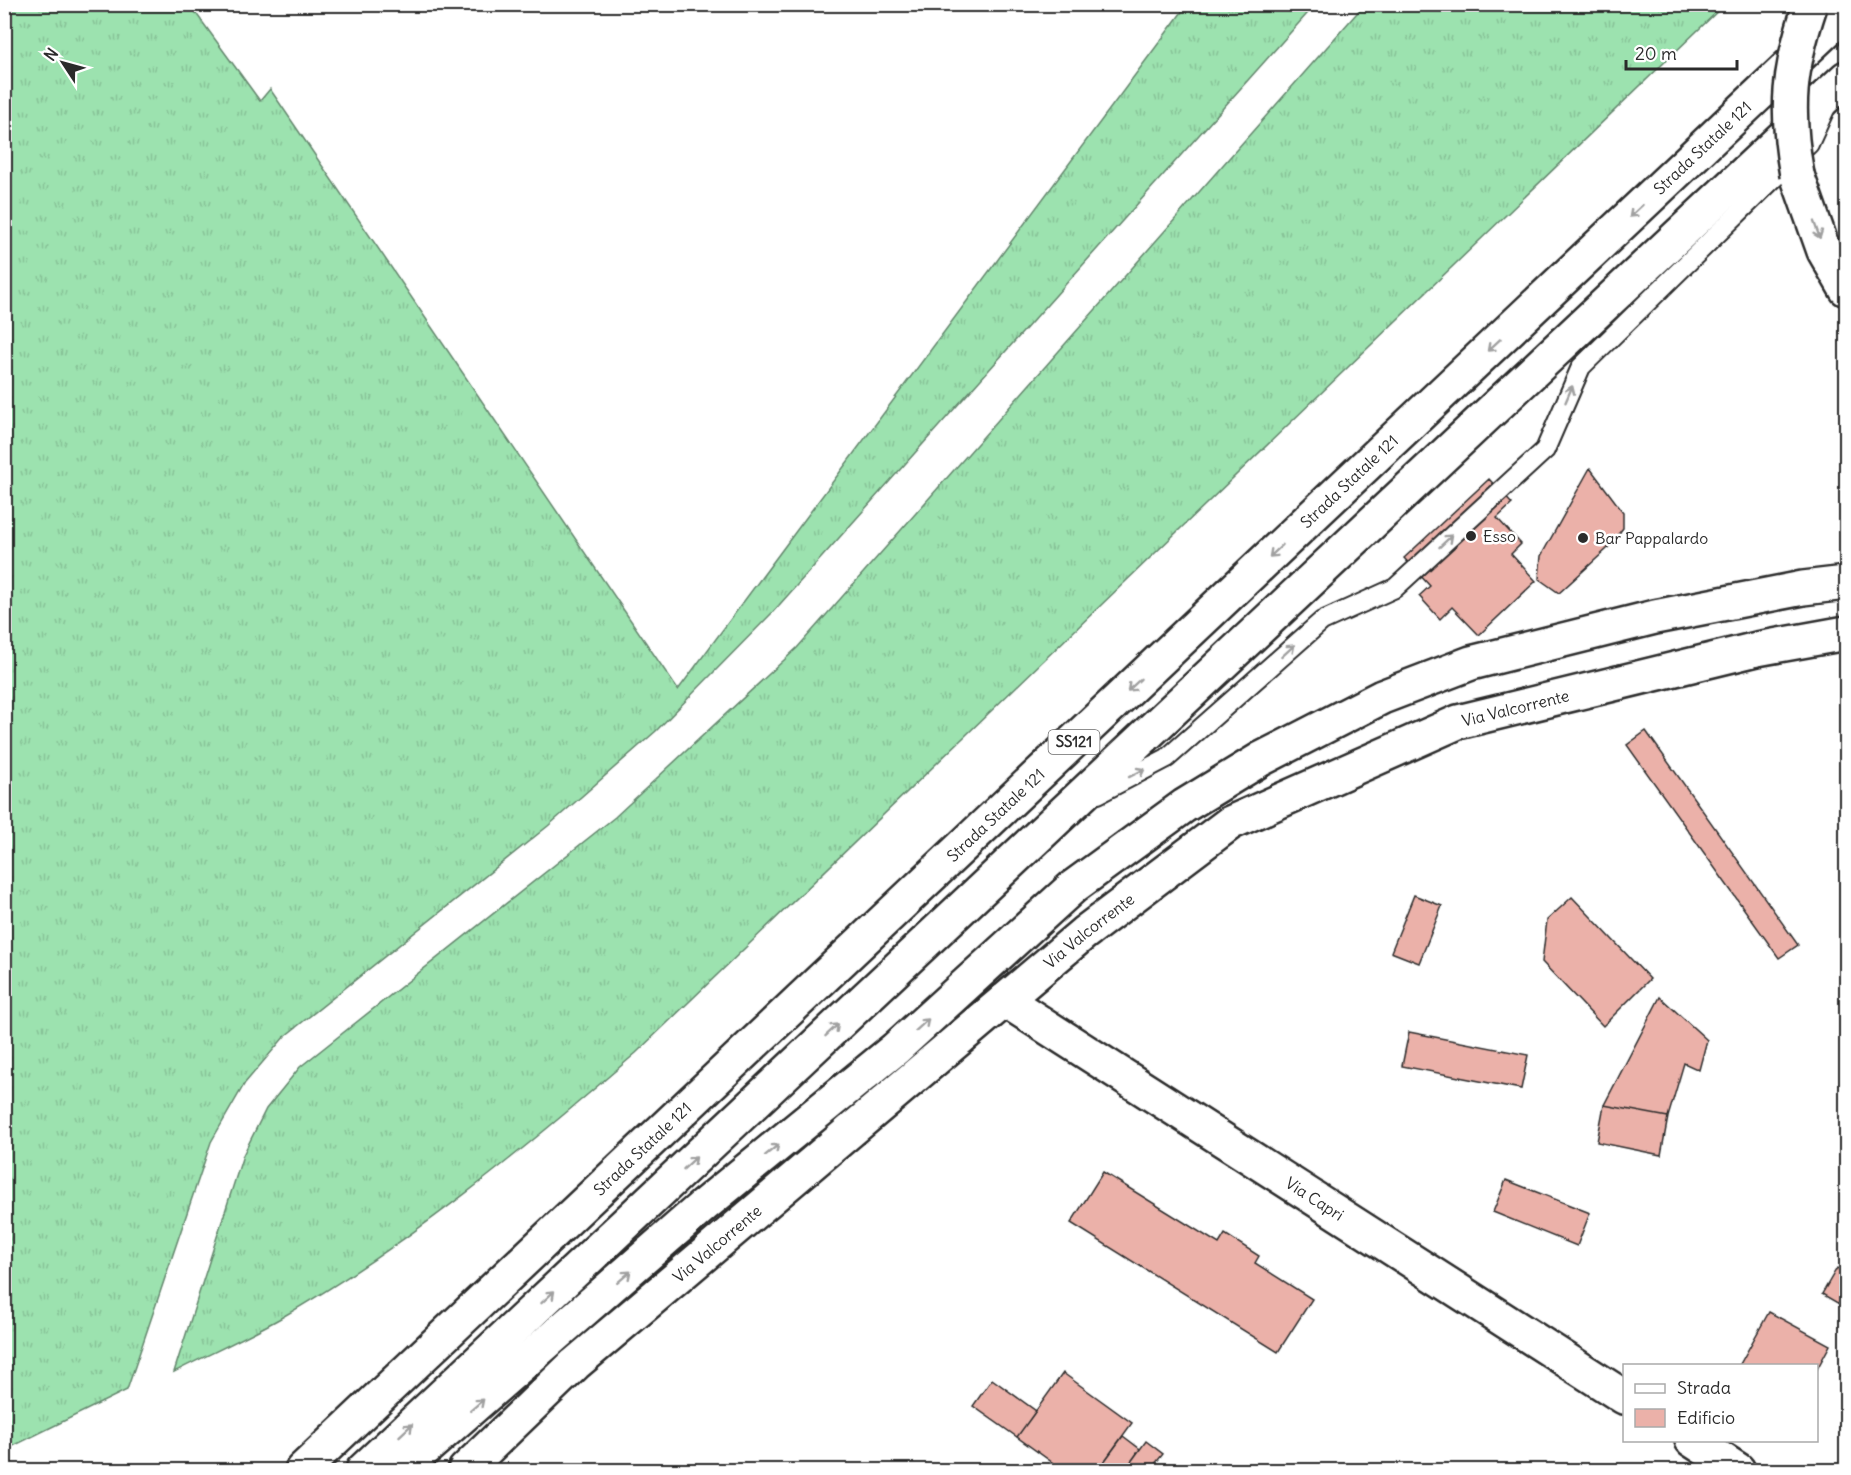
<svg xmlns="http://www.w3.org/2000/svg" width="1851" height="1475" viewBox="0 0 1851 1475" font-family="Delius,sans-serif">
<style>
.grass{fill:url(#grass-tufts);stroke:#64866d;stroke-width:1.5}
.building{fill:#ebb1a9;stroke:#2b2b2b;stroke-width:1.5}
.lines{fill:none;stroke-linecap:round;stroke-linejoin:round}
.lane-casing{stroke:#2b2b2b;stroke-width:22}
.street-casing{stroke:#2b2b2b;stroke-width:38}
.secondary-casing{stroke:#2b2b2b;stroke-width:38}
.primary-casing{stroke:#2b2b2b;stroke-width:38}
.lane{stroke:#fff;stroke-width:18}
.street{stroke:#fff;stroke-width:33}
.secondary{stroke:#fff;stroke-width:33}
.primary{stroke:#fff;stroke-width:33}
.secondary-bridge-casing{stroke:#2b2b2b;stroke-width:38;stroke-linecap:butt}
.secondary-bridge{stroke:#fff;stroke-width:33}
.oneway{stroke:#a0a0a0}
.poi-dot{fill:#2b2b2b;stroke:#fff;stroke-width:2}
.labels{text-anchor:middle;stroke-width:5;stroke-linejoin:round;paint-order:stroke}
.shield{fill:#fff;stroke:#6b6b6b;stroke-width:1.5}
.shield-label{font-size:15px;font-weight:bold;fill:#2b2b2b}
.street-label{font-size:16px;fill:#2b2b2b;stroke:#fff}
.poi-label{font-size:16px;fill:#2b2b2b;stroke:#fff;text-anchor:start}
</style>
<defs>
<pattern id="grass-tufts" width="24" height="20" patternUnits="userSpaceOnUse" patternTransform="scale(1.5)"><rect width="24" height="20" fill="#9ce2af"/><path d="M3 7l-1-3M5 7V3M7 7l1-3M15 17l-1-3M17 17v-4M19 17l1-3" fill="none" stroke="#87c297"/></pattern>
</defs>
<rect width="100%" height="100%" fill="#fff"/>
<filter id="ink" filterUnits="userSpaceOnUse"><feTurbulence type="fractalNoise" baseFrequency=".0167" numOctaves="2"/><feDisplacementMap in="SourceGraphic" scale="12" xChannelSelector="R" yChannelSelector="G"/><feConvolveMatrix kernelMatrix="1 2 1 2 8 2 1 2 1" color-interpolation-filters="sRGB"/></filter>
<g filter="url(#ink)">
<path class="grass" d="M5,4L190,5L260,101L270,89L678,690L1187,5H1315L772,613L656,731L548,826L285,1036L245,1083L211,1142L127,1390L5,1450Z
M1364,5H1724L636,1053C524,1150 408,1245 279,1319C245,1338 209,1354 174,1372L243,1155L266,1109L300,1067L615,817L797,648Z"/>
<path class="building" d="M1590,468L1623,512V528L1607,549L1559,593L1539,579L1541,556Z
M1489,479L1512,504L1497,518L1521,544L1511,554L1536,581L1479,635L1452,607L1440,619L1419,596L1430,586L1404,558Z
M1646,731L1798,945L1779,958L1627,745Z
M1414,895L1442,906L1419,963L1391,952Z
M1572,897L1650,979L1603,1026L1542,962L1547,920Z
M1660,997L1707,1040L1699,1070L1684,1063L1668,1117L1604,1105Z
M1409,1032L1528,1055L1521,1089L1402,1066Z
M1604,1105L1668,1117L1661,1155L1597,1142Z
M1103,1172L1219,1244L1225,1234L1259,1256L1255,1263L1312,1299L1278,1352L1071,1223Z
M1506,1180L1590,1213L1577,1246L1493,1212Z
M1837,1268L1846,1274V1308L1822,1294Z
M1769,1312L1830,1345L1816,1371V1366H1739Z
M1063,1373L1132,1423L1098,1470H1063L1017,1437Z
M992,1379L1036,1411L1017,1437L973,1406Z
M1123,1436L1140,1449L1125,1470H1098Z
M1146,1441L1163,1454L1150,1470H1125Z"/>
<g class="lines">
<g class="lane-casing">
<path id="lane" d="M1098,794L1167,758L1322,621L1395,588L1545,450L1581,367L1809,144L1826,107"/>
</g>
<g class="street-casing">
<g id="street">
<path id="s1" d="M1005,1000L1624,1397"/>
<path d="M1692,1440L1738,1470"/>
<path id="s2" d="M465,1470L575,1364L1005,1000L1084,933L1230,823L1458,722L1757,649L1846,633"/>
</g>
</g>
<g class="secondary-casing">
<path id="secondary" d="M1797,175L1824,251L1846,289
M401,1470L703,1206L895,1049L1073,887L1184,806L1261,759L1382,697L1471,663L1655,617L1803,588L1846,583"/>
</g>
<g class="primary-casing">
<g id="primary">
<path id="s3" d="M302,1470L1846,12"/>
<path d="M363,1470L1846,78"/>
</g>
</g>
<use href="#lane" class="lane"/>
<use href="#street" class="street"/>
<use href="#secondary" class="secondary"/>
<use href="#primary" class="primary"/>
<g class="secondary-bridge-casing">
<path id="secondary-bridge" d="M1797,175C1785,109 1789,69 1810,6"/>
</g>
<use href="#secondary-bridge" class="secondary-bridge"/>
</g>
<defs><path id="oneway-shaft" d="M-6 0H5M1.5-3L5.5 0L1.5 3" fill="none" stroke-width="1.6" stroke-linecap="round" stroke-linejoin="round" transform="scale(1.5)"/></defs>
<g class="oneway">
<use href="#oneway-shaft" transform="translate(1636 211) rotate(137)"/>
<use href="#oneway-shaft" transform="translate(1817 230) rotate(70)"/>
<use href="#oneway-shaft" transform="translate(1494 345) rotate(137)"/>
<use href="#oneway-shaft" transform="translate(1569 394) rotate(-67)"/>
<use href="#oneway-shaft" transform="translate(1446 541) rotate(-43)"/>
<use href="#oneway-shaft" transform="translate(1276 551) rotate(137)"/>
<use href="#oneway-shaft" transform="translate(1288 651) rotate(-42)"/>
<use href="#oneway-shaft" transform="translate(1134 685) rotate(137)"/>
<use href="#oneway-shaft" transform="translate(1137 773) rotate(-27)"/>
<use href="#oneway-shaft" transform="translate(922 1025) rotate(-42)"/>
<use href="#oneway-shaft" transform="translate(832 1030) rotate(-43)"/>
<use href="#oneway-shaft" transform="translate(772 1150) rotate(-39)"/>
<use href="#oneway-shaft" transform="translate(690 1163) rotate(-43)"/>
<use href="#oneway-shaft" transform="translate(624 1277) rotate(-41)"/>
<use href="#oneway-shaft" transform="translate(548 1297) rotate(-43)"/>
<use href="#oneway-shaft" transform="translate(477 1405) rotate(-41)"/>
<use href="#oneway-shaft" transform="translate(406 1430) rotate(-43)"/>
</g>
</g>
<g class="poi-dot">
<circle cx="1471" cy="536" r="6"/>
<circle cx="1583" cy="538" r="6"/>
</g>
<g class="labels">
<rect class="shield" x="1048.5" y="730" width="51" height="24" rx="4.5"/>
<g class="shield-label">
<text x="1074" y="747">SS121</text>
</g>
<g class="street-label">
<text dy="6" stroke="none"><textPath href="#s3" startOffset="1926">Strada Statale 121</textPath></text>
<text dy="6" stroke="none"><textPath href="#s3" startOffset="1440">Strada Statale 121</textPath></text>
<text dy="6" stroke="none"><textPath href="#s2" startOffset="1311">Via Valcorrente</textPath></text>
<text dy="6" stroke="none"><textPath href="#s3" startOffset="954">Strada Statale 121</textPath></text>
<text dy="6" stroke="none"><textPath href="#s2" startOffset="825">Via Valcorrente</textPath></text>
<text dy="6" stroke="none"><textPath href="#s3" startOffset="468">Strada Statale 121</textPath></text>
<text dy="6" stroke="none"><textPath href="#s1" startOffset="368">Via Capri</textPath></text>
<text dy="6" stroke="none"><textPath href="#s2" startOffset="339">Via Valcorrente</textPath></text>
</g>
<g class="poi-label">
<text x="1483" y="542">Esso</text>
<text x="1595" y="544">Bar Pappalardo</text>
</g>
</g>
<rect width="1851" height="1475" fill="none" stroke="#fff" stroke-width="24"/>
<rect x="12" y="12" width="1827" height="1451" fill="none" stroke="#2b2b2b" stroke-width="2" filter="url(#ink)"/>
<rect x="1623" y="1364" width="195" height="78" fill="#ffffff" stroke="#aaaaaa" stroke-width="1.5"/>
<rect x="1635" y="1384" width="30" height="9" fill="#ffffff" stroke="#aaaaaa" stroke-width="1.5"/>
<text x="1677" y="1394" font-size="18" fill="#2b2b2b">Strada</text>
<rect x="1635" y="1409" width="30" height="18" fill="#ebb1a9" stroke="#aaaaaa" stroke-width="1.5"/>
<text x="1677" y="1424" font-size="18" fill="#2b2b2b">Edificio</text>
<g transform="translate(63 63) rotate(306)" stroke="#ffffff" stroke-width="4.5" paint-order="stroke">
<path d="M0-4.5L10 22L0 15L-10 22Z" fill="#2b2b2b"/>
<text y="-9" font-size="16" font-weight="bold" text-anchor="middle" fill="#2b2b2b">N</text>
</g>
<path d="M1626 60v9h111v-9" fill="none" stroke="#2b2b2b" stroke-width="3"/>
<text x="1635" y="60" font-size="18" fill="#2b2b2b" stroke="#ffffff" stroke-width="4.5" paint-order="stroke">20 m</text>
</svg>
